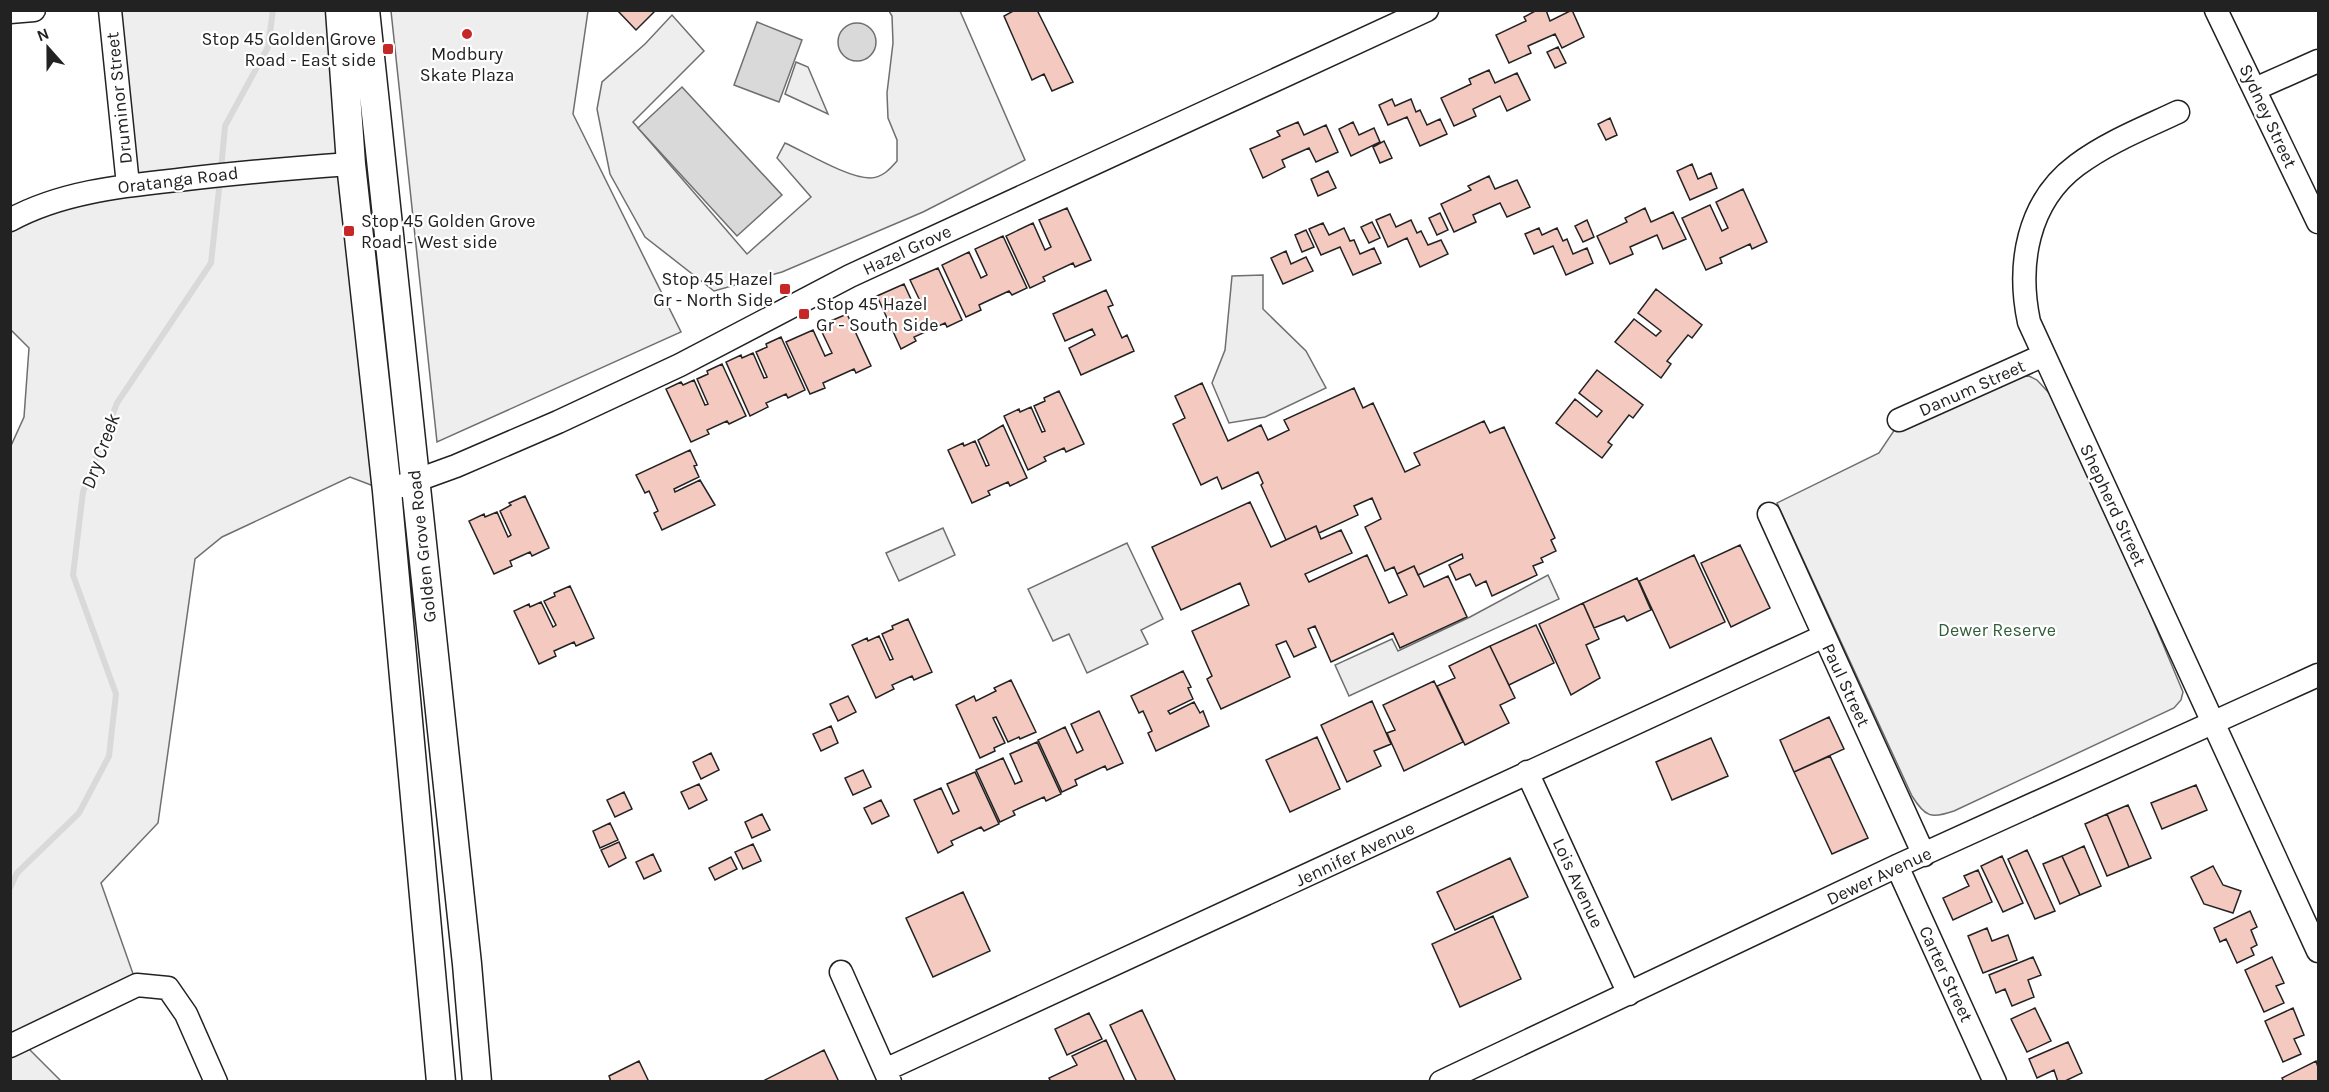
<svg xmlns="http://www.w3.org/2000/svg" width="2329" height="1092" viewBox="0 0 2329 1092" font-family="Karla,sans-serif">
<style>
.green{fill:#eee;stroke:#6f6f6f;stroke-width:1.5}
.parking{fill:#ededed;stroke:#6f6f6f;stroke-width:1.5}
.water{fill:#d9d9d9;stroke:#6f6f6f;stroke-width:1.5}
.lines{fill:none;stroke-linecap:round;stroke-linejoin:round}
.stream{stroke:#d9d9d9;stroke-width:6}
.building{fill:#f3c9c0;stroke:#222;stroke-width:1.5}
.minor-casing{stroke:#222;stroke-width:25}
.major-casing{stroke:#222;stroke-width:31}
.minor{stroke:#fff;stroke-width:22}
.major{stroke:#fff;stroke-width:28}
.poi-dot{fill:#c62828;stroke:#fff;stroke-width:2}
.labels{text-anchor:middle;stroke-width:4.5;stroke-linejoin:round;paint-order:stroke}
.poi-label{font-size:18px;fill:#222;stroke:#fff;text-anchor:end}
.street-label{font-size:18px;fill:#222;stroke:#fff}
.park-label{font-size:18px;fill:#2f5e38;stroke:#fff}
.water-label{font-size:20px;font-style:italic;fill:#222;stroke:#fff}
</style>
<rect width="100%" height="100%" fill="#fff"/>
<path class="green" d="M110,11H340L387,491L350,477L222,537L195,559L158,823L101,883L137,985L22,1042L61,1081L11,1082L10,448L24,417L29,348L11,330V220L128,185Z
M391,11H588L573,114L681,332L437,442Z
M889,11H960L1025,160L923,212L782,272L714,291L645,237L610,174L597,109L602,82L645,44L672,15L704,51L633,122L747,254L811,197L777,158L785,143C807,153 848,178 870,178C882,178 890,169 897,161V140L888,118L887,93L893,43L892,16Z
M796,62L808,67L828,114L785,94Z
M2029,376L2037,380L2049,393L2147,606L2183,692L2181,700L2174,708L1954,811C1931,819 1925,817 1912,796L1777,503L1879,453L1895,429L2017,377Z"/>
<path class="parking" d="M1263,275V309L1306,351L1326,388L1265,417L1229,423L1212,383L1225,350L1232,276Z
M943,528L955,555L899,581L886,553Z
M1127,543L1163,619L1141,630L1148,644L1087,673L1069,634L1053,641L1028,589Z
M1548,575L1559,599L1349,696L1335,665L1392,639L1398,651L1470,617Z"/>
<path class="water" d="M757,22L802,40L779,102L734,85Z
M838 42a19 19 0 1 1 38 0a19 19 0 1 1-38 0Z
M682,87L782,195L737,236L638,128Z"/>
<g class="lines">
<path class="stream" d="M221,170L225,126L268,47L273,10
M10,888L17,873L79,813L109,756L116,694L73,575L83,492L117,403L211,263L220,180"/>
</g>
<path class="building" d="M617,10H656L636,30Z
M1015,10H1037L1073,82L1052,91L1044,74L1032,80L1004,16Z
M1537,10H1546L1550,21L1572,10L1584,37L1562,48L1555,34L1528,46L1531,53L1509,63L1496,35L1526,21L1524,17Z
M1558,47L1566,63L1555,68L1547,52Z
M1489,70L1495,83L1517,73L1530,100L1507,111L1500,96L1473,109L1476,116L1454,126L1441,98L1471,84L1469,79Z
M1392,99L1395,106L1411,99L1416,112L1420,110L1427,125L1440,119L1447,134L1420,146L1407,117L1388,125L1379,105Z
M1610,118L1617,135L1606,140L1598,124Z
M1298,122L1304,135L1326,125L1338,152L1316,162L1309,148L1282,160L1285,167L1263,178L1250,149L1280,136L1277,131Z
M1353,122L1359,135L1374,128L1380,142L1351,156L1339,129Z
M1384,141L1392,158L1380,163L1373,147Z
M1692,164L1698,179L1711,173L1717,188L1690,200L1677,171Z
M1328,171L1336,188L1318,196L1311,179Z
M1489,176L1495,189L1517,180L1530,207L1507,217L1500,203L1473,215L1476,222L1454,232L1441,204L1471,190L1468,186Z
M1743,189L1767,242L1752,249L1750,244L1720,258L1722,263L1706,270L1682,218L1710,205L1722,231L1728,228L1716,202Z
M1067,208L1091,260L1075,267L1073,263L1043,277L1045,281L1030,288L1006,236L1033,223L1045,250L1051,247L1039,220Z
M1645,208L1651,222L1673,212L1686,239L1663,249L1657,235L1630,247L1633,254L1610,264L1597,236L1627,222L1625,218Z
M1440,213L1448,230L1437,235L1429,218Z
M1390,214L1396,227L1411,220L1417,233L1421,231L1428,245L1441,240L1448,254L1420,267L1407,238L1388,247L1376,220Z
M1587,220L1594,237L1583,242L1575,226Z
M1372,222L1380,238L1369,243L1361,227Z
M1323,223L1329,235L1344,228L1350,241L1354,240L1360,254L1374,248L1381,263L1353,275L1340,247L1321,255L1309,229Z
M1539,228L1542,235L1557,228L1563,241L1567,239L1573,254L1587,248L1593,263L1566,275L1553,246L1534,254L1525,234Z
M1306,230L1314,247L1302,252L1295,235Z
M1003,236L1027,288L1012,295L1009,291L979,305L981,310L966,317L942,265L969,252L981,278L987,275L975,249Z
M1286,251L1291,264L1306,257L1313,271L1283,284L1271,258Z
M938,268L962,320L947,327L945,323L914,337L916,341L901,349L877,296L904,284L916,310L923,307L910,280Z
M1656,289L1702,325L1692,338L1688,335L1667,361L1671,364L1661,378L1615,342L1634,319L1656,336L1661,331L1638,313Z
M1106,290L1113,305L1108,307L1122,338L1127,335L1134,351L1081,375L1069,348L1095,335L1092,329L1065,341L1053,314Z
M847,314L871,366L856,373L854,369L823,383L825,388L810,394L786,342L813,330L825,356L832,353L819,326Z
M781,337L805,390L788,398L786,394L766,403L768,407L750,416L726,362L741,355L742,358L753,353L764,378L767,377L756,352L767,347L766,344Z
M722,364L746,416L729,424L727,421L707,430L709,434L691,442L666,389L681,382L683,385L694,380L705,405L708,404L697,379L708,374L707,371Z
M1597,370L1643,405L1633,418L1629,415L1608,442L1612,445L1602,458L1556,423L1575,399L1597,417L1602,411L1579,393Z
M1202,383L1228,441L1261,425L1268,440L1289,430L1284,420L1354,388L1363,408L1373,403L1405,472L1420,465L1414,453L1484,421L1490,433L1504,427L1555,538L1551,540L1556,551L1541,558L1543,562L1533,566L1537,575L1492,596L1486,581L1476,586L1470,574L1456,580L1449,565L1463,558L1462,554L1418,575L1414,566L1397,574L1394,567L1385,571L1365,527L1381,519L1372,498L1354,506L1358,515L1319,533L1316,526L1286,540L1261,485L1263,483L1258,472L1222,489L1217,477L1201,485L1173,424L1185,418L1175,396Z
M1059,391L1084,444L1066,452L1064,448L1044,457L1046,461L1028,470L1004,416L1019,409L1020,412L1031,407L1042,432L1045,431L1034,406L1045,401L1044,398Z
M1003,425L1027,478L1010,486L1008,482L988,491L990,495L972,503L948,450L963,443L964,446L975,441L986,466L989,465L978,440Z
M690,450L697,465L694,466L699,477L674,489L675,492L700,480L715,505L662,530L654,513L658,511L649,491L645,493L636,475Z
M525,496L549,548L532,556L530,552L510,561L512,566L494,574L469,521L484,514L485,517L497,512L508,537L511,535L500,511L511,505L509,503Z
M1250,502L1271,547L1316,526L1321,539L1341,530L1352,553L1305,574L1309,582L1367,555L1389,603L1407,595L1397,574L1414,566L1424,587L1448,576L1467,617L1400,648L1393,633L1331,662L1315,626L1308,629L1316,647L1294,657L1286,641L1276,645L1290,677L1221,709L1207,679L1212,676L1192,631L1249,605L1240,583L1181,610L1152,547Z
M1740,545L1770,608L1731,627L1701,563Z
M1694,555L1725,622L1670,648L1639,581Z
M1637,578L1651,610L1627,621L1624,616L1594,628L1583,603Z
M570,586L594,638L576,646L574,642L554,651L556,656L539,664L514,611L529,604L530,607L541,602L553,627L556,625L544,601L555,596L554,593Z
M1583,603L1599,639L1586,645L1600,678L1571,695L1539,624Z
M908,619L932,672L914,680L912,676L892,685L894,689L876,698L852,645L867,638L868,641L879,636L890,660L893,659L882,634L893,629L892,626Z
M1536,625L1554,663L1509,685L1490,646Z
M1490,646L1515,698L1500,705L1509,723L1465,745L1437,686L1455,678L1449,666Z
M1183,671L1191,687L1188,688L1193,699L1168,711L1170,714L1194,702L1200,713L1203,711L1209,726L1156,751L1148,733L1152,731L1143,711L1139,713L1131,696Z
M1011,680L1036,732L1020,739L1019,737L1008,742L996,717L993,718L1005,743L994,748L995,751L980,758L956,705L974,696L976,701L996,691L994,688Z
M1434,681L1463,742L1404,771L1387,733L1395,730L1383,705Z
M848,696L856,712L838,721L830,704Z
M1372,701L1391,744L1374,751L1381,766L1347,782L1321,725Z
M1099,711L1123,763L1107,770L1105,766L1075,780L1077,785L1062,792L1038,740L1065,727L1077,753L1083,750L1071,724Z
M1829,717L1844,749L1794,772L1780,740Z
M831,726L838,743L821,751L813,734Z
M1317,737L1340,789L1290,812L1266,760Z
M1711,738L1728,776L1672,800L1656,762Z
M1037,742L1061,794L1046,801L1044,797L1013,811L1015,815L1000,822L976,770L1003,758L1015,784L1022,781L1010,754Z
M711,753L719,770L701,779L693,762Z
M1830,756L1868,838L1832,854L1794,772Z
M863,770L871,787L853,795L845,778Z
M975,772L999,824L984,831L981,827L951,841L953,845L938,853L914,800L941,788L953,814L959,811L947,784Z
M699,784L707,800L689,809L681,792Z
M2196,785L2207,810L2162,829L2151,803Z
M624,792L632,809L615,817L607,800Z
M881,800L889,816L872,824L864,808Z
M2128,805L2151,858L2129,867L2107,814Z
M762,814L770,830L752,838L745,822Z
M2107,814L2129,867L2107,876L2085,824Z
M610,823L618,840L600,848L593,831Z
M619,842L626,858L609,867L601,850Z
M753,844L761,861L743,869L735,852Z
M2084,846L2101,886L2080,895L2062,856Z
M2027,850L2055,911L2035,919L2008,859Z
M653,854L661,871L644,879L636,862Z
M2002,856L2023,903L2003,912L1981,866Z
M2062,856L2080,895L2060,904L2043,864Z
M731,857L737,869L715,880L709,868Z
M1510,858L1528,897L1455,930L1437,892Z
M2213,866L2223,885L2241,891L2233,913L2204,904L2191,877Z
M1978,870L1992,902L1953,920L1943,898L1969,886L1964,876Z
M963,892L990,951L933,977L906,918Z
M2250,911L2257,927L2251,930L2257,945L2251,948L2254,955L2237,963L2226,939L2220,942L2214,928Z
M1493,916L1521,979L1460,1007L1432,944Z
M1987,928L1992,941L2008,935L2017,960L1983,973L1968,936Z
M2033,957L2041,975L2028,980L2034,997L2012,1006L2005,989L1996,993L1989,975Z
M2272,957L2284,983L2276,986L2284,1003L2264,1012L2245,970Z
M2035,1008L2051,1041L2027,1052L2011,1019Z
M2293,1008L2304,1035L2294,1039L2301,1054L2283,1062L2265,1021Z
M1142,1010L1176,1082H1137L1110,1025Z
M1089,1013L1102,1039L1067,1055L1055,1029Z
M1106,1040L1125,1082H1051L1049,1078L1077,1065L1072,1056Z
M2068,1042L2082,1073L2063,1082H2058L2054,1070L2037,1078L2029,1059Z
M824,1050L839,1082H761Z
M639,1061L649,1082H611L609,1076Z
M2316,1061L2318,1067V1082H2284L2282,1078Z"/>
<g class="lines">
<g class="minor-casing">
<path id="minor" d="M110,10L128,185
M2216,10L2318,222
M10,12L34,10
M2255,89L2318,61
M2178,112C2144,128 2108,142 2077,165C2027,202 2017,265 2029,322L2318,951
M10,220C61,192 122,186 178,180C235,173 293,168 351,164
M1899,420L2044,355
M387,491L456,466L558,422L680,365L850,276L1427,10
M1769,514L1924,855
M1527,772L1629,994
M1897,866L1995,1082
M841,972L890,1082
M10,1046L137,985L168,988L186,1014L216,1082
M885,1070L1824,636
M1441,1082L1897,866L2318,675"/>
</g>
<g class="major-casing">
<path id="major" d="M340,10L351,164L387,491L441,1082
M365,10L467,964L477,1082"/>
</g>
<use href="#minor" class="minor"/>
<use href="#major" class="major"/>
</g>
<g class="poi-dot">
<circle cx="467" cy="34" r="6"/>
<rect x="382" y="43" width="12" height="12" rx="3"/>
<rect x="343" y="225" width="12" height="12" rx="3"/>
<rect x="779" y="283" width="12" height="12" rx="3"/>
<rect x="798" y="308" width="12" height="12" rx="3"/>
</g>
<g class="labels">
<g class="poi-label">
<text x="376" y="45">Stop 45 Golden Grove<tspan x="376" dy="21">Road - East side</tspan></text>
<text x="467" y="60" text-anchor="middle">Modbury<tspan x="467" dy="21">Skate Plaza</tspan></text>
<text x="361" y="227" text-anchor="start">Stop 45 Golden Grove<tspan x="361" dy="21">Road - West side</tspan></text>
<text x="773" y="285">Stop 45 Hazel<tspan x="773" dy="21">Gr - North Side</tspan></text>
<text x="816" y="310" text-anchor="start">Stop 45 Hazel<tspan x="816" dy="21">Gr - South Side</tspan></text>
</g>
<g class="street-label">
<text transform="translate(119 98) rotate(-96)" y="6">Druminor Street</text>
<text transform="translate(2268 116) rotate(65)" y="6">Sydney Street</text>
<text transform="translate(178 180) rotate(-7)" y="6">Oratanga Road</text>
<text transform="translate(907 250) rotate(-25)" y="6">Hazel Grove</text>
<text transform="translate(1972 388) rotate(-24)" y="6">Danum Street</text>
<text transform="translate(2113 505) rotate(65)" y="6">Shepherd Street</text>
<text transform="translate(422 546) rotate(-96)" y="6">Golden Grove Road</text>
<text transform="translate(1846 685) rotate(65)" y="6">Paul Street</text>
<text transform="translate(1355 854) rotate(-25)" y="6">Jennifer Avenue</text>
<text transform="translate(1879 876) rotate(-25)" y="6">Dewer Avenue</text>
<text transform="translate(1578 883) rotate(65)" y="6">Lois Avenue</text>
<text transform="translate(1946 974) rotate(65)" y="6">Carter Street</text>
</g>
<g class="park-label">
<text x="1997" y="636">Dewer Reserve</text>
</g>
<g class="water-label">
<text transform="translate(100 451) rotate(-70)" y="7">Dry Creek</text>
</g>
</g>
<rect width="2329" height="1092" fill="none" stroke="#222222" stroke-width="24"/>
<g transform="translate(48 48) rotate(339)" stroke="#ffffff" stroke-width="4.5" paint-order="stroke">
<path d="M0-4.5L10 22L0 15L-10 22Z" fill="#222222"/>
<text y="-9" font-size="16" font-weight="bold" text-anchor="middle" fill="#222222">N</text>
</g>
</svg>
